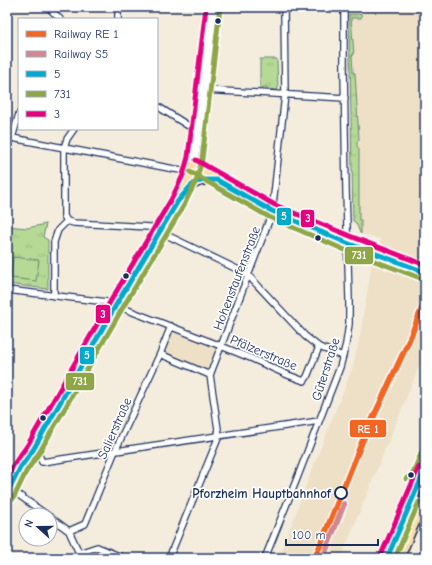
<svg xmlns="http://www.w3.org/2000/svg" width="432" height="565" viewBox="0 0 432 565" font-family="'Comic Neue',sans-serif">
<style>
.built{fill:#ede0c7}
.grass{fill:url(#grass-tufts);stroke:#68847a}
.garden{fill:#b6da95;stroke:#68847a}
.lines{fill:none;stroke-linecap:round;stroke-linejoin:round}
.street-casing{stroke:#1b2f5e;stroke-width:8}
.secondary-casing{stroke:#1b2f5e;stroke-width:11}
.primary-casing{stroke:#1b2f5e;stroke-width:12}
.street{stroke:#fff;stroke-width:5.5}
.secondary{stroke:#fff;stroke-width:8}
.primary{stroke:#f9deab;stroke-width:9}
.bus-1-casing{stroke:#fff;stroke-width:8}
.bus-2-casing{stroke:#fff;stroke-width:8}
.bus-3-casing{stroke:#fff;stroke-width:8}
.bus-1{stroke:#00a9ce;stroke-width:5}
.bus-2{stroke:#8fa647;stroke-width:5}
.bus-3{stroke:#e5007d;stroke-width:5}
.rail-1-casing{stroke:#fff;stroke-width:9}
.rail-2-casing{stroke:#fff;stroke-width:9}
.rail-1{stroke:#f26522;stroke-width:6}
.rail-2{stroke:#d3878c;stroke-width:6}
.bus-dot{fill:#1b2f5e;stroke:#fff;stroke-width:1.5}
.stop-dot{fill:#fff;stroke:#1b2f5e;stroke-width:2}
.labels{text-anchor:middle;stroke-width:3.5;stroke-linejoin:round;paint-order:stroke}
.street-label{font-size:13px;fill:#1b2f5e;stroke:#fff}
.stop-label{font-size:13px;font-weight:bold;fill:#1b2f5e;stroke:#fff;text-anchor:end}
.line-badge{stroke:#fff;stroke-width:1.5}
.badge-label{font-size:11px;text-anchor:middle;font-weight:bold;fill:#fff}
</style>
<defs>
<pattern id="grass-tufts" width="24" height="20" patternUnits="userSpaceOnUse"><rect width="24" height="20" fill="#b6da95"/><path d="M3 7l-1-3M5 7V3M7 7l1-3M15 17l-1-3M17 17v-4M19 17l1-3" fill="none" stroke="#9cbb83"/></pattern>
</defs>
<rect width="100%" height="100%" fill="#f4edde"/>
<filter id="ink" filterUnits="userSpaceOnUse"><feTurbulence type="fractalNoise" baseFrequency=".025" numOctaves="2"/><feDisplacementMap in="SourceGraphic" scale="8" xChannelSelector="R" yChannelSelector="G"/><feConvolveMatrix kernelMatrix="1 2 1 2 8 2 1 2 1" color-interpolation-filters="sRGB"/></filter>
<g filter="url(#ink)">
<path class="built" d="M367,7H425V352L341,558H279L308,480L352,369L359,341L372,263L381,239L361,234V220H359V149L357,146V141L359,140L355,73H353L352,55H354L351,18H361Z
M173,330L217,348L207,371L163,353Z"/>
<path class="grass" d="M349,14H359L362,15L361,18H351L354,55H352L353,73H355L359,140L357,141V146L359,149V220H361V234L360,233L356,223L353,221Z
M260,59H277L278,89L277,90L267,89V87H263L262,89H260Z
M46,224L43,237L48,240V289L7,284V226L27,228Z"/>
<path class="garden" d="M13,257L39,260L36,281L11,278Z"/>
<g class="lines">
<g class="street-casing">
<path id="street" d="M48,7L60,19
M118,19V7
M204,90L345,98
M157,106L187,125L198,130
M7,137L174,169L183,170L193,166
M12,138L19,114
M67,221L74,223L150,227L243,272L248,275L305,336L319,347L343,356
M67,221L64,216V148L67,139L74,129
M7,290L107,302L216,344L253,359L288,375L304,381L307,377L319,347
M54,296V242L58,230L67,221
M160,354L210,375
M33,450L39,455L42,462L319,421
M11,486L16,493L47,515
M50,517L69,531L79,553
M69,531L85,524L115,451L160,354L171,326
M79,553L97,547L124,558
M169,558L219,436L210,375L270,218L273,204L285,95L284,7
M265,558L296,481L340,367L346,344L349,324V299L346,190L344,69V7"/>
</g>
<g class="secondary-casing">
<path id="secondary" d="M193,166L205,79L213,7
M7,496L11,486"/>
</g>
<g class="primary-casing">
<path id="primary" d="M187,190C196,180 203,179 216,180
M7,481L11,486L20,468L33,450L116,305L178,201L189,180L193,166L272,211L347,243L425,272
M387,558L425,470
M399,558L421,507L425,501"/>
</g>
<use href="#street" class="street"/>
<use href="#secondary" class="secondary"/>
<use href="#primary" class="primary"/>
<g class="bus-1-casing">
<path id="bus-1" d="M11,486L20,468L33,450L116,305L178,201L190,187L196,182L206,180H217L272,211L347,243L425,272
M387,558L425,470"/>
</g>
<g class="bus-2-casing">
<path id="bus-2" d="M190,172L269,217L345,250L423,279
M406,479L413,473L425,444
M13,499L26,472L39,453L122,309L184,205L197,179L202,159L220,8
M395,558L419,502"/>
</g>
<g class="bus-3-casing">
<path id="bus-3" d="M196,160L275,205L350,236L425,265
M7,478L14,464L27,446L110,302L172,198L183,175L188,157L206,7
M381,555L419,467"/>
</g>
<use href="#bus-1" class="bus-1"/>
<use href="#bus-2" class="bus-2"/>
<use href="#bus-3" class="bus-3"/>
<g class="rail-1-casing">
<path id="rail-1" d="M315,558L362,442L407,345L425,301"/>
</g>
<g class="rail-2-casing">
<path id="rail-2" d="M323,558L344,504"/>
</g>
<use href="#rail-1" class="rail-1"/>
<use href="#rail-2" class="rail-2"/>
</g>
</g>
<g class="bus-dot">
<circle cx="218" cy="21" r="3.5"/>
<circle cx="318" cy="238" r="3.5"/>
<circle cx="126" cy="276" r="3.5"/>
<circle cx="43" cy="418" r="3.5"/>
<circle cx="411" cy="475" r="3.5"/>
</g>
<circle class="stop-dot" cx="341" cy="493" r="6"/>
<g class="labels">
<g class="street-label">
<text transform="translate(236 278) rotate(-69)" y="5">Hohenstaufenstraße</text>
<text transform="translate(264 352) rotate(23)" y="5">Pfälzerstraße</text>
<text transform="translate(325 369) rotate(-72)" y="5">Güterstraße</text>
<text transform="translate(114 428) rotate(-66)" y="5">Salierstraße</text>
</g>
<g class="stop-label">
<text x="331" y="498">Pforzheim Hauptbahnhof</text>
</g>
</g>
<g class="line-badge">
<rect x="276" y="207" width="16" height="19" rx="4" fill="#00a9ce"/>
<rect x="300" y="209" width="15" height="19" rx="4" fill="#e5007d"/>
<rect x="344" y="246" width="30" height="19" rx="4" fill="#8fa647"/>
<rect x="95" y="304" width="16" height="20" rx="4" fill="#e5007d"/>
<rect x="79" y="346" width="16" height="19" rx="4" fill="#00a9ce"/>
<rect x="65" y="372" width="30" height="19" rx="4" fill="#8fa647"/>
<rect x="349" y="419" width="38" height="19" rx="4" fill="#f26522"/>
</g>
<g class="badge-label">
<text x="284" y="220">5</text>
<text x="308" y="222">3</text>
<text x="359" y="259">731</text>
<text x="103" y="318">3</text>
<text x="87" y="359">5</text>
<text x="80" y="385">731</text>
<text x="368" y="433">RE 1</text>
</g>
<rect width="432" height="565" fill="none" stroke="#fff" stroke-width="24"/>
<rect x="12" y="12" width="408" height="541" fill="none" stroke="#1b2f5e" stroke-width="1.5" filter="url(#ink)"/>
<rect x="18" y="18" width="140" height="112" fill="#ffffff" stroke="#a4acbf"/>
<rect x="26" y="31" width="20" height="6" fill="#f26522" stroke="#a4acbf"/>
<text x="54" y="38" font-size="12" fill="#1b2f5e">Railway RE 1</text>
<rect x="26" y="51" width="20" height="6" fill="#d3878c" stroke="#a4acbf"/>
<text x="54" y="58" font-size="12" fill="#1b2f5e">Railway S5</text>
<rect x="26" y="71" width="20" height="6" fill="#00a9ce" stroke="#a4acbf"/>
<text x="54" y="78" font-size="12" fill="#1b2f5e">5</text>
<rect x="26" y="91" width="20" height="6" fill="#8fa647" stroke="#a4acbf"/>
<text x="54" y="98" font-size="12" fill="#1b2f5e">731</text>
<rect x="26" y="111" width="20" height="6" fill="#e5007d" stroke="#a4acbf"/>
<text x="54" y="118" font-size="12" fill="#1b2f5e">3</text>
<g transform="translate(38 527) rotate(291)"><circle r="19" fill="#ffffff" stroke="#a4acbf"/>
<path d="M0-3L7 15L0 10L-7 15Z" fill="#1b2f5e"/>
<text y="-6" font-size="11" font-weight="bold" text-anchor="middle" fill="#1b2f5e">N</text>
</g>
<path d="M286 539v6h92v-6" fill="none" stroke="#1b2f5e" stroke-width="2"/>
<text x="292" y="539" font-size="12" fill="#1b2f5e" stroke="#ffffff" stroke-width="3" paint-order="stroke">100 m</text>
</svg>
